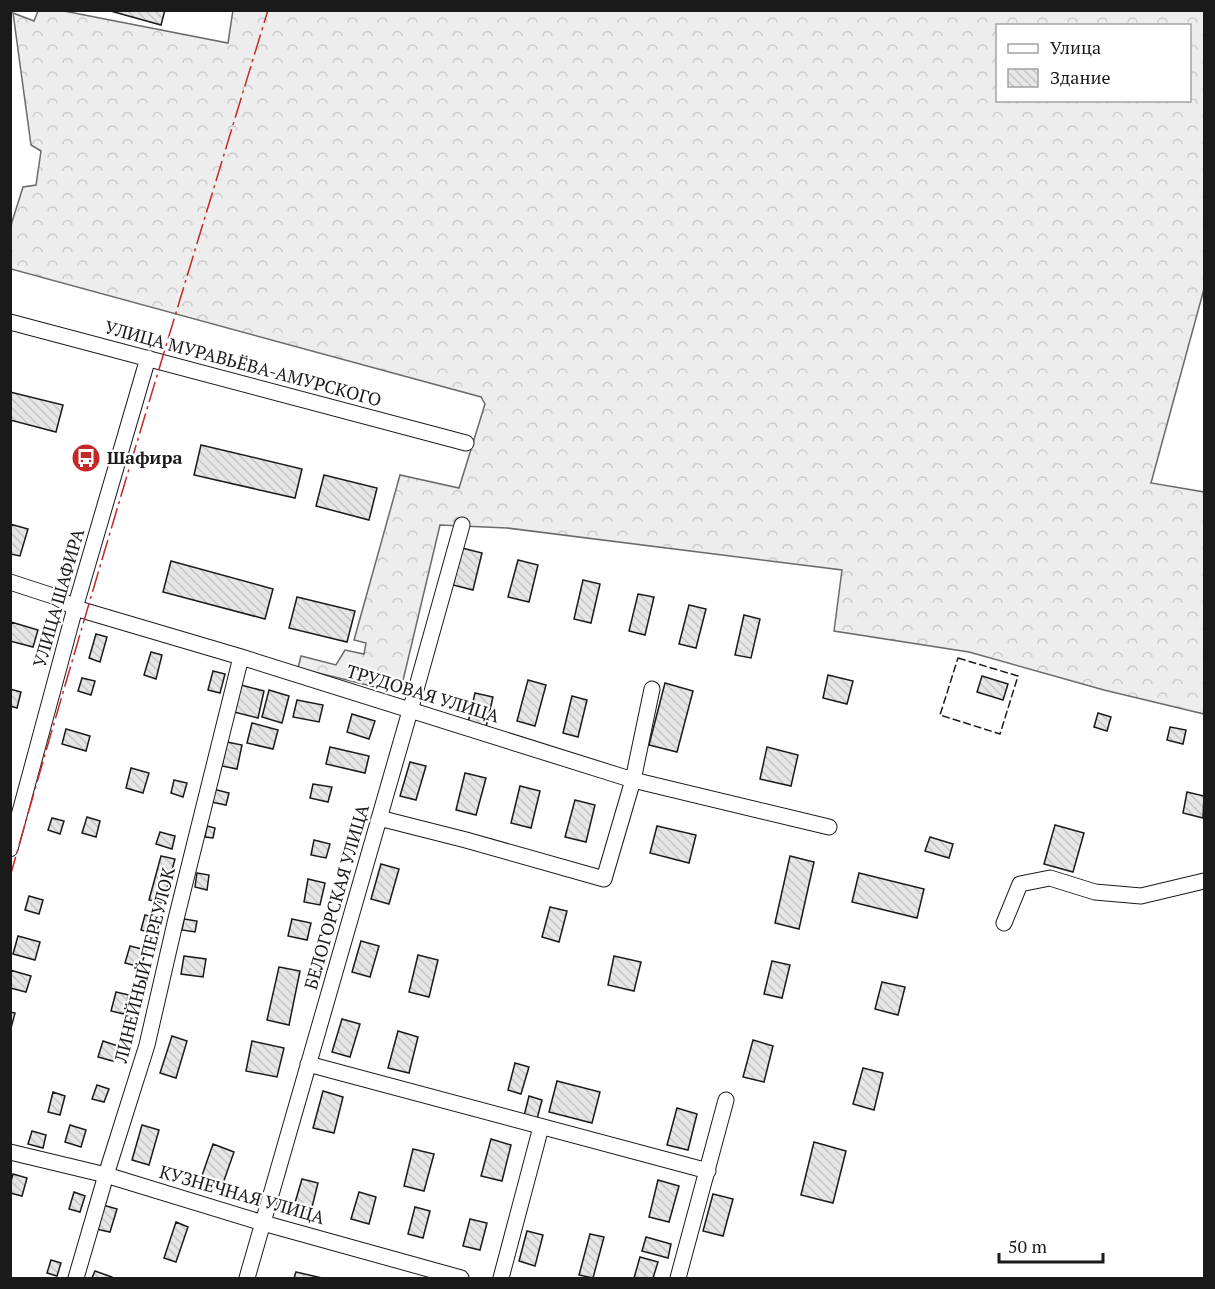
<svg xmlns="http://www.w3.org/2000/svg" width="1215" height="1289" viewBox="0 0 1215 1289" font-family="'PT Serif',serif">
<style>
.forest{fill:url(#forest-crowns);stroke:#6a6a6a;stroke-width:1.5;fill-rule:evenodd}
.building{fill:url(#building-back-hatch);stroke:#1a1a1a;stroke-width:1.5}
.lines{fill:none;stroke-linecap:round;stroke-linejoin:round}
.minor-casing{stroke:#1a1a1a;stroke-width:17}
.minor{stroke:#fff;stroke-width:15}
.fence{stroke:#1a1a1a;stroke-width:1.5;stroke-dasharray:8 3;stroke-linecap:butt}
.power{stroke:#c62828;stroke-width:1.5;stroke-dasharray:21 4.5 3 4.5;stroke-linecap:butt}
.labels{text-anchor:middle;stroke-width:4.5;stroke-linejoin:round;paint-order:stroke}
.street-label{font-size:18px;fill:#1a1a1a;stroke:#fff}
.poi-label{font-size:18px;font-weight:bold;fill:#1a1a1a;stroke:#fff;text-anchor:start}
</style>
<defs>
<pattern id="forest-crowns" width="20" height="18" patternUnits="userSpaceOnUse" patternTransform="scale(1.5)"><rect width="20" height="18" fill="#ededed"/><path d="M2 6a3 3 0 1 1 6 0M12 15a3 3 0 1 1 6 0" fill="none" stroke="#cbcbcb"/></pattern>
<pattern id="building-back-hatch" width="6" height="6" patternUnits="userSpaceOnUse" patternTransform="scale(1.5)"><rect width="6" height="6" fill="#e6e6e6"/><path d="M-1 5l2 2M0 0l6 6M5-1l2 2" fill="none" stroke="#c5c5c5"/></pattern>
</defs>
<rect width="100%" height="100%" fill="#fff"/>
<path class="forest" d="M233,10L1204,11V289L1151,483L1204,492V714L1104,690L969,652L834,631L842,570L507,528L440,525L400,693L298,668L301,656L336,665L345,650L364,654L366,643L354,640L400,475L459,488L485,404L481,397L11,269V225L23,187L36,185L41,151L31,145L13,13L34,21L38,11H64L228,43ZM998,26H1190V100H998Z"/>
<path class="building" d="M107,10H165L161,25Z
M10,392L63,405L56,432L10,420Z
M201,445L302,469L295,498L194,475Z
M324,475L377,488L369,520L316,506Z
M10,524L28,529L20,556L10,554Z
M462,548L482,553L473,590L453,585Z
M518,560L538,565L529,602L508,597Z
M171,561L273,589L265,619L163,592Z
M583,580L600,584L591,623L574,619Z
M638,594L654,597L645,635L629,631Z
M297,597L355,611L347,642L289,628Z
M689,605L706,609L696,648L679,644Z
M744,615L760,619L751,658L735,655Z
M11,622L38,630L33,647L10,641Z
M96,634L107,637L100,662L89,658Z
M151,652L162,655L156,679L144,675Z
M213,671L225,674L220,693L208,690Z
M828,675L853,681L847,704L823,698Z
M982,676L1008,684L1003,700L977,692Z
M82,678L95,681L91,695L78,691Z
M528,680L546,685L535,726L517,721Z
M665,683L693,691L677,752L649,745Z
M241,685L264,691L258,718L234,712Z
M10,689L21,692L17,708L10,706Z
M269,690L289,696L282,723L262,717Z
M475,693L493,697L486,727L468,723Z
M572,696L587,700L578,737L563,733Z
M297,700L323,705L319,722L293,717Z
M1098,713L1111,717L1107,731L1094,727Z
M352,714L375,721L369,739L347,732Z
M252,723L278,730L273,749L247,743Z
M1170,727L1186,730L1183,744L1167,740Z
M66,729L90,736L86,751L62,744Z
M227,742L242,745L237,769L222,766Z
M330,747L369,756L365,773L326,764Z
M767,747L798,755L791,786L760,779Z
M410,762L426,766L416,800L400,796Z
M131,768L149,773L143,793L126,788Z
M465,773L486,778L476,815L456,810Z
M174,780L187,783L183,797L171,793Z
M313,784L332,787L328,802L310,798Z
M520,786L540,791L531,828L511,823Z
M213,789L229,793L226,805L211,802Z
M1187,792L1204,796L1203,818L1183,813Z
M575,800L595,805L586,842L565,837Z
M87,817L100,821L96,837L82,833Z
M52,818L64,821L60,834L48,830Z
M1055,825L1084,833L1073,872L1044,864Z
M207,826L215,828L213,838L205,837Z
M657,826L696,835L689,863L650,853Z
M160,832L175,836L172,849L156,844Z
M930,837L953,844L949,858L925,851Z
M314,840L330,844L326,858L311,855Z
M161,856L175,859L163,903L149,900Z
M790,856L814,862L799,929L775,923Z
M381,864L399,869L389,904L371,899Z
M197,873L209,875L207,890L195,887Z
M859,873L924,889L917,918L852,902Z
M308,879L325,883L320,905L304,902Z
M29,896L43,900L39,914L25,910Z
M550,907L567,911L559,942L542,937Z
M145,915L161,919L156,934L141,930Z
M184,919L197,921L195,932L182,930Z
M292,919L311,923L307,940L288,936Z
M18,936L40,942L35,960L13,954Z
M361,941L379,946L370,977L352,972Z
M130,946L146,950L141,967L125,963Z
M418,955L438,960L429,997L409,992Z
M184,956L206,959L203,977L181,974Z
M614,956L641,962L634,991L608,985Z
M772,961L790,965L782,998L764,994Z
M279,967L300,971L289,1025L267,1020Z
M10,970L31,976L26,992L10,988Z
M882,982L905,987L898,1015L875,1009Z
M116,992L129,995L124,1014L111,1011Z
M10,1012L15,1013L11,1028H10Z
M342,1019L360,1024L350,1057L332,1052Z
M398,1031L418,1037L409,1073L388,1068Z
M172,1036L187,1041L176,1078L160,1073Z
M753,1040L773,1046L764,1082L743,1077Z
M103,1041L118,1046L113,1061L98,1057Z
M252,1041L284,1048L277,1077L246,1071Z
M515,1063L529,1067L521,1094L508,1090Z
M863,1068L883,1073L874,1110L853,1104Z
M557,1081L600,1092L592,1123L549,1112Z
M97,1085L109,1089L104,1102L92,1099Z
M323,1091L343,1097L334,1133L313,1128Z
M53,1092L65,1096L60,1115L48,1112Z
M529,1096L542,1100L537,1119L524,1116Z
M677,1108L697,1114L688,1150L667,1145Z
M70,1125L86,1130L81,1147L65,1142Z
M142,1125L159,1130L149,1165L132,1160Z
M32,1131L46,1135L43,1148L28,1144Z
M491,1139L511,1145L502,1181L481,1176Z
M814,1142L846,1151L833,1203L801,1195Z
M213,1144L234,1152L221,1189L200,1181Z
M413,1149L434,1154L424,1191L404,1186Z
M13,1174L27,1178L22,1196L10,1193V1185Z
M302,1179L318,1183L311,1211L294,1206Z
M658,1180L679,1186L669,1222L649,1217Z
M74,1192L85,1196L80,1212L69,1209Z
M359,1192L376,1197L369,1224L351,1219Z
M713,1194L733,1199L723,1236L703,1231Z
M103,1205L117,1209L110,1232L96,1229Z
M415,1207L430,1211L423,1238L408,1234Z
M470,1219L487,1223L480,1250L463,1246Z
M176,1222L188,1227L176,1262L164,1258Z
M527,1231L543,1235L535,1266L519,1261Z
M590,1234L604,1237L593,1278L579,1275Z
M646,1237L671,1244L668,1258L642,1251Z
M640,1257L658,1262L653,1278H634Z
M51,1260L61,1263L57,1276L47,1273Z
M95,1271L112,1277V1278H92Z
M296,1272L322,1278H294Z"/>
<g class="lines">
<g class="minor-casing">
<path id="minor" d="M10,322L466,443
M10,582L56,597L75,608L241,657L633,780L829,827
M379,818L466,840L604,879L633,780L652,689
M10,849L75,608L148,358
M1004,923L1020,884L1050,878L1095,892L1141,896L1204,881
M308,1064L708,1171
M10,1152L106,1175L263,1223L461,1278
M76,1278L106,1175L147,1045L175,923L241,657
M247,1278L410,711L462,525
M501,1278L541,1127
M678,1278L726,1100"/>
</g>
<use href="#minor" class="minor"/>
<path class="fence" d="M958,658L1018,676L1000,734L940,715Z"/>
<path class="power" d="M10,877C92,587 180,299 268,10"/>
</g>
<defs>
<g id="bus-disc" transform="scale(1.5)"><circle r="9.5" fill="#c62828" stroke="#fff"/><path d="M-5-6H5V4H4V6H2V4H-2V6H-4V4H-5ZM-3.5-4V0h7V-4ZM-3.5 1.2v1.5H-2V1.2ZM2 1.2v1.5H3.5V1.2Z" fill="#fff"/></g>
</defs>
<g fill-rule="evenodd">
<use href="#bus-disc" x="86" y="458"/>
</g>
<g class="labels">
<g class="street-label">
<text transform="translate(243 364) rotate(15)" y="6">УЛИЦА МУРАВЬЁВА-АМУРСКОГО</text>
<text transform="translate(59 598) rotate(-74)" y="6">УЛИЦА ШАФИРА</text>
<text transform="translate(423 694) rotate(17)" y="6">ТРУДОВАЯ УЛИЦА</text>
<text transform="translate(337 897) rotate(-74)" y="6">БЕЛОГОРСКАЯ УЛИЦА</text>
<text transform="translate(145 965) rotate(-76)" y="6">ЛИНЕЙНЫЙ ПЕРЕУЛОК</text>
<text transform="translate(242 1195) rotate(16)" y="6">КУЗНЕЧНАЯ УЛИЦА</text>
</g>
<g class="poi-label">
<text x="107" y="464">Шафира</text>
</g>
</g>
<rect width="1215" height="1289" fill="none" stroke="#1a1a1a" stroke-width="24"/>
<rect x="996" y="24" width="195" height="78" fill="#ffffff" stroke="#a3a3a3" stroke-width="1.5"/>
<rect x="1008" y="44" width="30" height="9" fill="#ffffff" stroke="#a3a3a3" stroke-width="1.5"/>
<text x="1050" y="54" font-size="18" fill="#1a1a1a">Улица</text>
<rect x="1008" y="69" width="30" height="18" fill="url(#building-back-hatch)" stroke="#a3a3a3" stroke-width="1.5"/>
<text x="1050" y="84" font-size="18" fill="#1a1a1a">Здание</text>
<path d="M999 1253v9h104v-9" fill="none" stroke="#1a1a1a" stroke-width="3"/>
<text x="1008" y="1253" font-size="18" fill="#1a1a1a" stroke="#ffffff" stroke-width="4.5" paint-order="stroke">50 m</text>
</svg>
